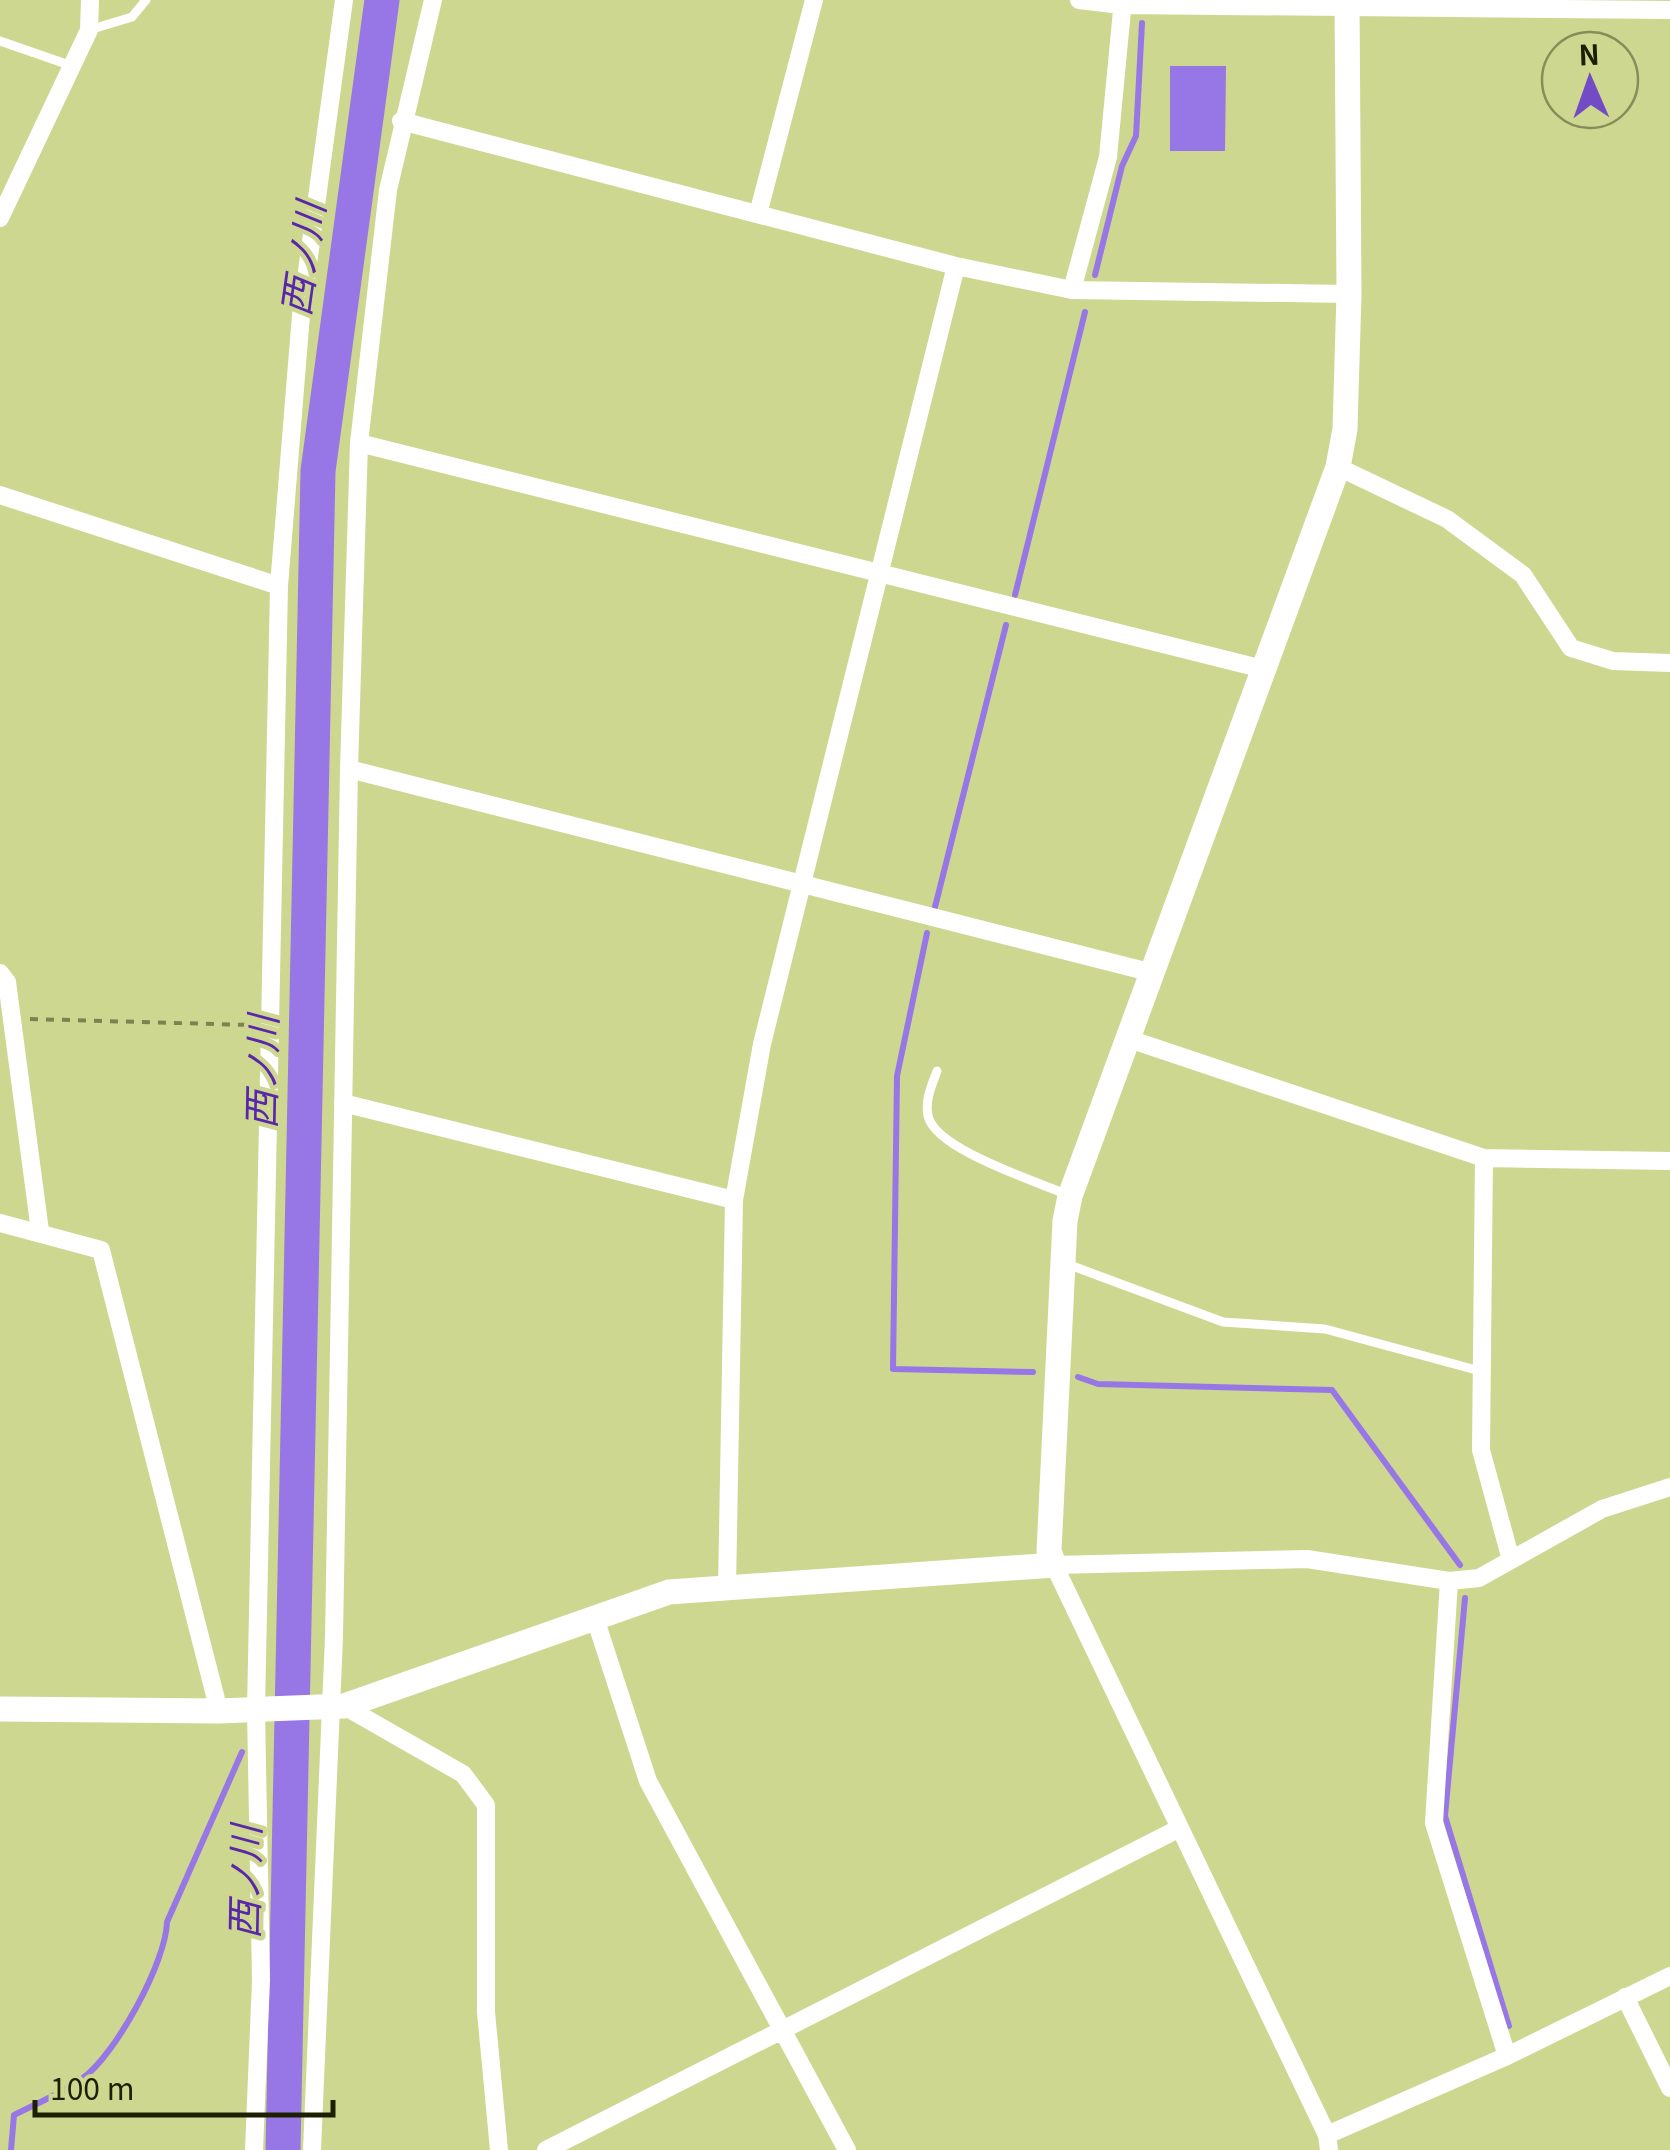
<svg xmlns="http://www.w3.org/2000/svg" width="1670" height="2150" viewBox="0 0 1670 2150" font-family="Georgia,'Noto Sans JP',serif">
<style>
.water{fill:#9677e5}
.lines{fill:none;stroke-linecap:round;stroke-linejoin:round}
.stream{stroke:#9677e5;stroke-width:6}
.river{stroke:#9677e5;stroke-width:35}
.path{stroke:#7d8350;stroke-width:4;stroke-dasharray:8 8;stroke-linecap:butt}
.lane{stroke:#fff;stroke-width:9}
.street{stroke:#fff;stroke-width:18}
.secondary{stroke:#fff;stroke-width:25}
.labels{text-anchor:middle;stroke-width:9;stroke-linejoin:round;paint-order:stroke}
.water-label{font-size:38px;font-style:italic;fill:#5927a9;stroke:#ced790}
</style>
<rect width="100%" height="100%" fill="#ced790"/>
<path class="water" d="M1170,66H1226L1225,151H1170Z"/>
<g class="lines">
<path class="stream" d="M1095,275L1122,166L1136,136L1142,23
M1015,595L1085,312
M935,907L1006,625
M927,933L897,1076L893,1369L1033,1372
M1078,1377L1098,1384L1332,1390L1460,1565
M1465,1598L1445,1816L1509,2026
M11,2150L14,2115C37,2103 63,2093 83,2078C116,2054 166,1962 167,1922L242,1752"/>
<path class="river" d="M283,2150L318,471L382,0"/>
<path class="path" d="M30,1019L251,1025"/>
<path class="lane" d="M89,30L132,17L146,0
M0,41L72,66
M937,1071C931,1087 925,1100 928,1116C936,1150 1036,1181 1068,1195
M1067,1264L1223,1322L1325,1329L1480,1371"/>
<path class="street" d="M1079,0L1121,5L1670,10
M401,121L956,266L1072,290L1349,294
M758,214L814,0
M0,218L89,30L90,0
M1072,290L1108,157L1123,0
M359,443L1267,670
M1338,467L1447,519L1523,575L1571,648L1613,661L1670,663
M0,495L279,586
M349,769L1153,973
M0,973L7,982L40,1231
M1129,1039L1484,1158L1670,1161
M343,1103L734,1200
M1484,1158L1481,1450L1511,1560
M0,1223L101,1250L219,1711
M1449,1581L1434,1823L1507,2056
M727,1588L734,1200L762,1044L956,266
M594,1615L648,1781L847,2150
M344,1706L463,1774L486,1805V2012L499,2150
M1625,1997L1670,2088
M1327,2135L1507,2056L1670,1976
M254,2150L261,1980L256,1710L279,586L301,315L344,0
M312,2150L334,1637L349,769L359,443L388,190L433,0
M546,2150L1178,1829
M1329,2150L1327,2135L1054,1565L1307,1559L1449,1581L1479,1578L1602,1509L1670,1487"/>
<path class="secondary" d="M0,1709L219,1711L344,1706L669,1592L1054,1565L1049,1551L1065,1221L1070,1196L1338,467L1345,429L1349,294L1347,0"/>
</g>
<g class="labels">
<g class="water-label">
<text transform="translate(304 259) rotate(-82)" y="13">西ノ川</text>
<text transform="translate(263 1072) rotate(-89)" y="13">西ノ川</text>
<text transform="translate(246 1882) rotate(-89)" y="13">西ノ川</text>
</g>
</g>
<g transform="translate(1590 80) rotate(358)"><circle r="48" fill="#ced790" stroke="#878d58" stroke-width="2.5"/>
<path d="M0-8L18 38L0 25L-18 38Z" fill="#734bc4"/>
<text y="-15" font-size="28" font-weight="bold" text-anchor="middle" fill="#1d1f03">N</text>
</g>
<path d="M35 2100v15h298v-15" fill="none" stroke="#1d1f03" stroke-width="5"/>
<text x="50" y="2100" font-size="30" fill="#1d1f03" stroke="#ced790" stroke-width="8" paint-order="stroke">100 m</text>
</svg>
